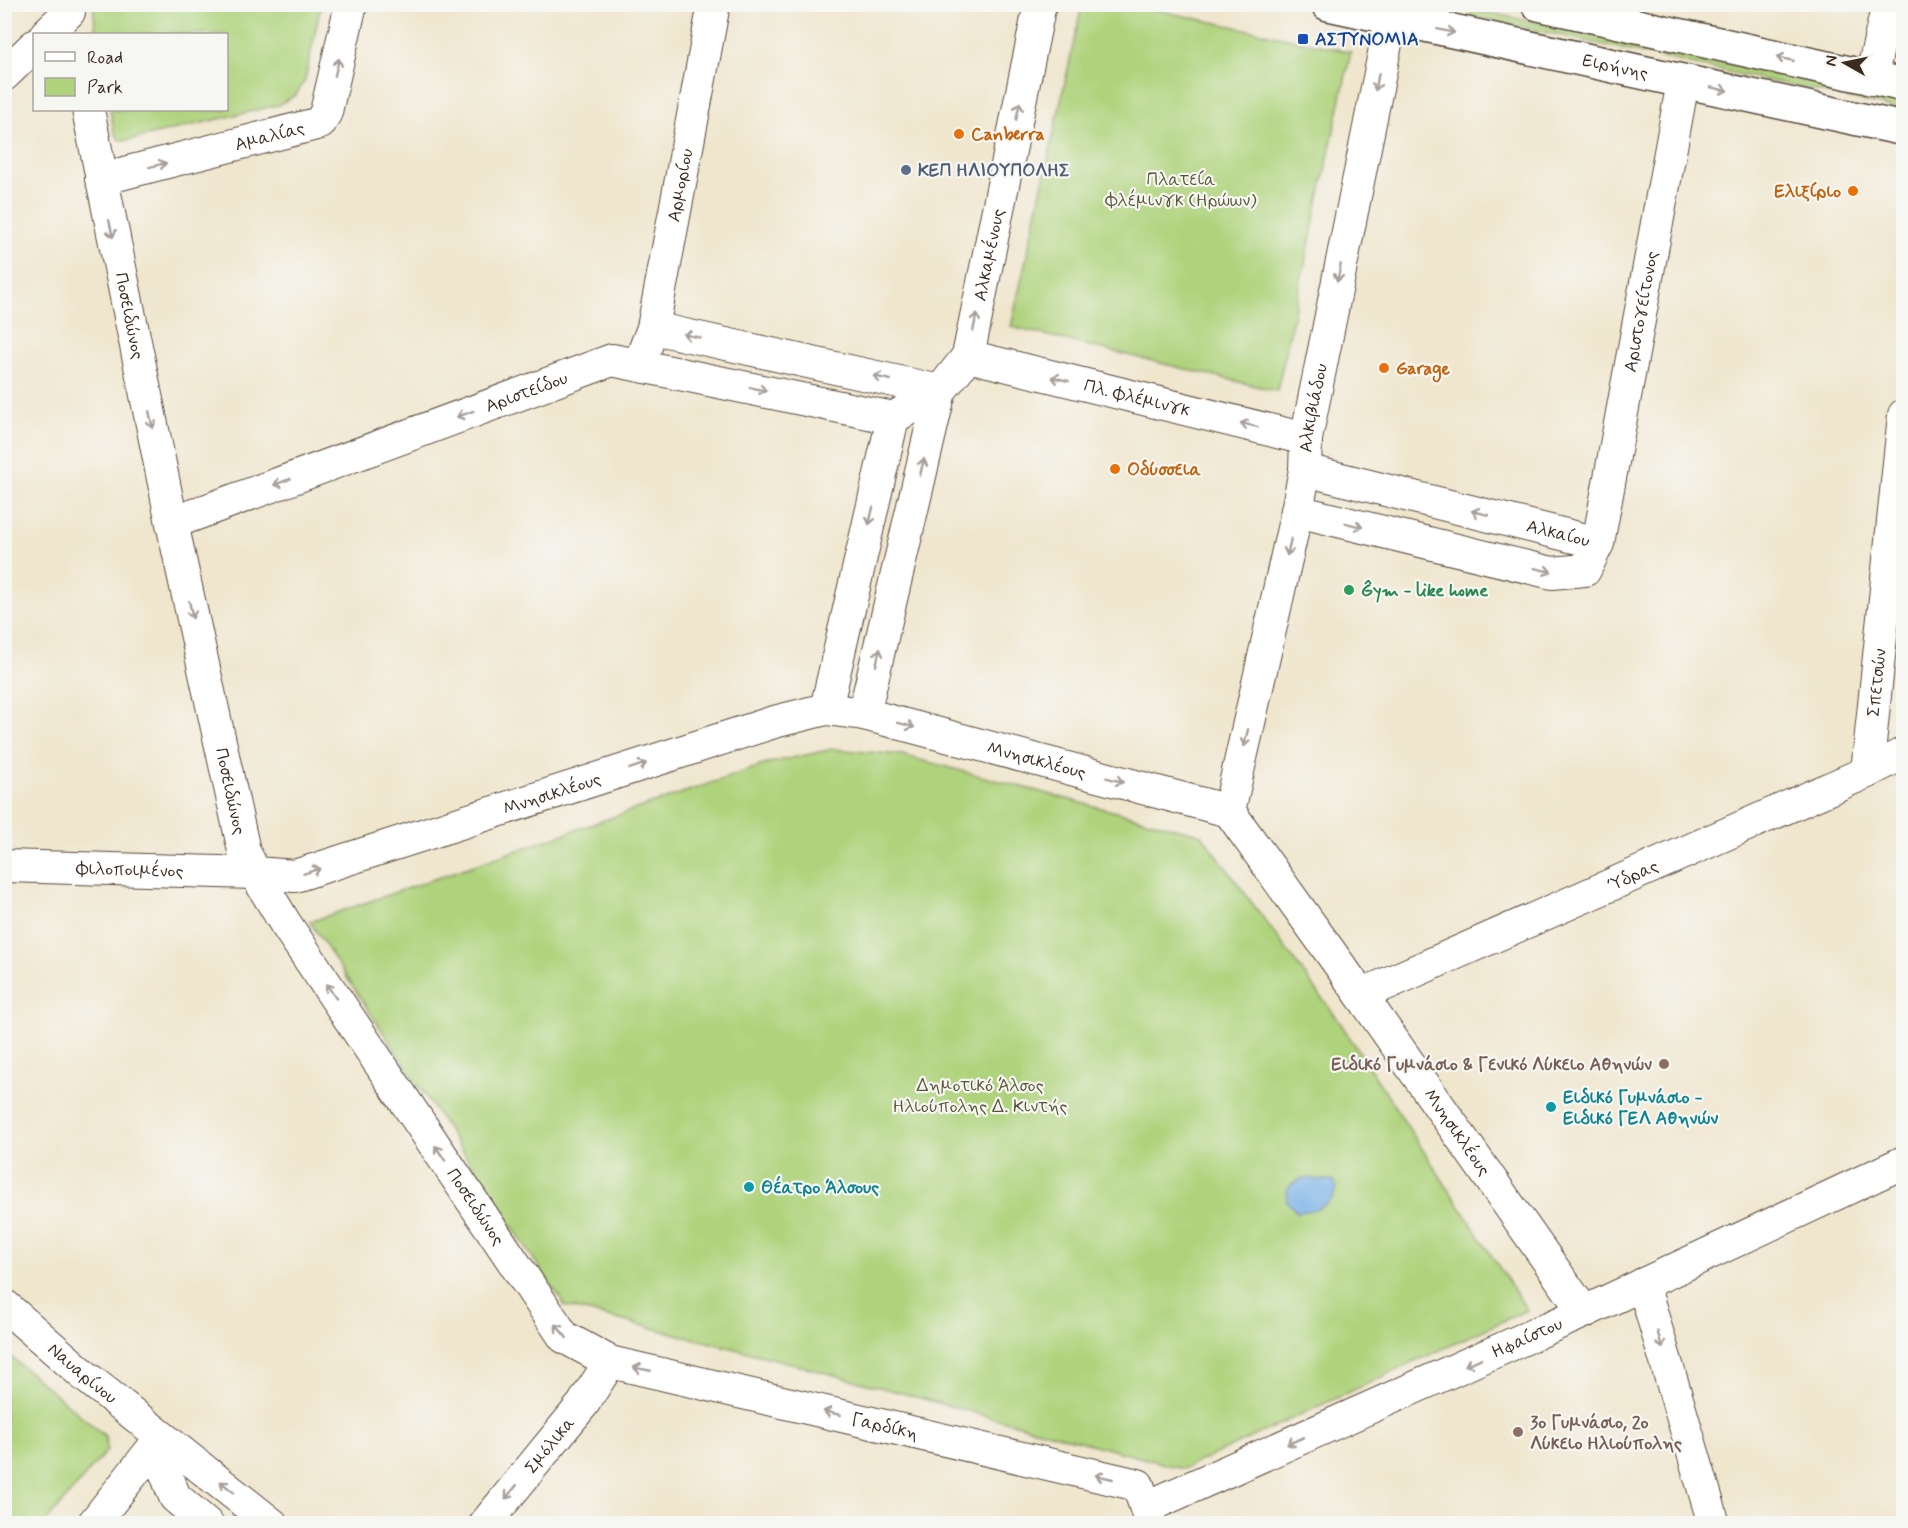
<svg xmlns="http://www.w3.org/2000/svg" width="1908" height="1528" viewBox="0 0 1908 1528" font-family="Mynerve,sans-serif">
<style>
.green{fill:#afd37c;stroke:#757e4d;stroke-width:1.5}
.water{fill:#78b0e8;stroke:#5a6d83;stroke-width:1.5}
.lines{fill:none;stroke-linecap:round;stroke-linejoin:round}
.minor-casing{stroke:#564638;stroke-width:34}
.tertiary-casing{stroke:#564638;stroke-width:36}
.minor{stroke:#fff;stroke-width:32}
.tertiary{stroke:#fff;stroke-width:33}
.oneway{stroke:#a79f9a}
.transit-dot{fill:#1a4fb4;stroke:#f6f6f2;stroke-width:2}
.food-dot{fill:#e8710a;stroke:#f6f6f2;stroke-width:2}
.service-dot{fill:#5c6f8a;stroke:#f6f6f2;stroke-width:2}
.leisure-dot{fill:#2e9e5b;stroke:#f6f6f2;stroke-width:2}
.education-dot{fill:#8d6e63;stroke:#f6f6f2;stroke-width:2}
.culture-dot{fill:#0f9aa8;stroke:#f6f6f2;stroke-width:2}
.labels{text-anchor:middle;stroke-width:4.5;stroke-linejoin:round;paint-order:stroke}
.transit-label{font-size:18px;font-weight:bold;fill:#164399;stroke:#f6f6f2;text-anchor:start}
.street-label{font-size:18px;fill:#3b2a1e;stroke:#f6f6f2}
.food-label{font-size:18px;font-weight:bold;fill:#c56008;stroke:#f6f6f2;text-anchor:start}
.service-label{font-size:18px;font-weight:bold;fill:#4e5e75;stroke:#f6f6f2;text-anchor:start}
.park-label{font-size:18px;fill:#585436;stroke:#f6f6f2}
.leisure-label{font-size:18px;font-weight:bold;fill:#27864d;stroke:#f6f6f2;text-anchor:start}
.education-label{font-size:18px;font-weight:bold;fill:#785e54;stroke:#f6f6f2;text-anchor:end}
.culture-label{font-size:18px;font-weight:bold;fill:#0d838f;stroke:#f6f6f2;text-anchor:start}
</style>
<rect width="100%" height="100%" fill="#f6f6f2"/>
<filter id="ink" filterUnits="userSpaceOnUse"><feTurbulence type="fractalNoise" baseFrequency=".0167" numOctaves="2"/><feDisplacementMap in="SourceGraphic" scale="12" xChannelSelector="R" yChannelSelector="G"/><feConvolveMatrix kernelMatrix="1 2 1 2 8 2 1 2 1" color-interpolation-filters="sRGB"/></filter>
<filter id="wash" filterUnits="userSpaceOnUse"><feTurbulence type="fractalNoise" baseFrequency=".008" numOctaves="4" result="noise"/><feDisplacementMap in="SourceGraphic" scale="24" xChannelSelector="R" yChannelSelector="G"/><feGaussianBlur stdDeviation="1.35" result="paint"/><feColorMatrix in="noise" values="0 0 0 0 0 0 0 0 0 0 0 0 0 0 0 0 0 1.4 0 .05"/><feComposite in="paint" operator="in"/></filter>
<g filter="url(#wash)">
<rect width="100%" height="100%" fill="#f0e6ce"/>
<path class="green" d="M93,5V4L321,5L305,80L296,95L278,105L130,140H119L114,131L110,110H226V34H96Z
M1082,5H1134L1351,52L1277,391L1011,327Z
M1472,9L1903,102V110L1471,16Z
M833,749L902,755L1202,835L1339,1021L1527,1310L1183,1469L775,1359L565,1306L310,922L769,763Z
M4,1351L105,1436L107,1450L45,1523H5Z"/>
<path class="water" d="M1304,1178L1333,1181L1337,1186C1334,1206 1314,1211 1297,1212L1287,1202C1285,1187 1290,1183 1304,1178Z"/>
</g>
<g filter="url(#ink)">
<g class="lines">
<g class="minor-casing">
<g id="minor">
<path d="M46,34L69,12"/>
<path d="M4,75L34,46"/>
<path d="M1871,79L1888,4"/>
<path id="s1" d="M88,110L172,523L244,851L255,873L285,923L564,1337L610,1362L1138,1485L1151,1524"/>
<path id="s2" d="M101,179L320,123L326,112L351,4"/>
<path d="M653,328L940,391"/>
<path id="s3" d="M968,356L1306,439"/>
<path id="s4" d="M639,364L653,328L714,4"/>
<path id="s5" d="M1305,470L1598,543"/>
<path id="s6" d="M1297,511L1552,573L1585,570L1598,543L1683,82"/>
<path id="s7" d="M172,523L612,360L893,418"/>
<path id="s8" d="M826,709L893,418L940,391L968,356L1040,4"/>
<path d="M864,714L940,391"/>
<path id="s9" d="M1867,772L1904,415"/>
<path id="s10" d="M1229,811L1297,511L1305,470L1306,439L1394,4"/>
<path id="s11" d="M4,866L255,873L295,876L774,722L826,709L864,714L1229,811L1361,995L1584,1312"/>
<path id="s12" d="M1361,995L1867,772L1904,753"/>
<path d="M1643,1284L1714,1524"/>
<path id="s13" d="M4,1305L85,1376L272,1524"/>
<path d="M161,1438L164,1469L175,1497L207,1524"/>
<path id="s14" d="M1147,1507L1584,1312L1904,1162"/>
<path d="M93,1524L161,1438"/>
<path id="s15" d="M485,1524L583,1404L610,1362"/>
</g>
</g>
<g class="tertiary-casing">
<g id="tertiary">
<path id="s16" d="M1328,4L1904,129"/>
<path d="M1538,4L1904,85"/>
</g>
</g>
<use href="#minor" class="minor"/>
<use href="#tertiary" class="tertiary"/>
</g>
<defs><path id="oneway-shaft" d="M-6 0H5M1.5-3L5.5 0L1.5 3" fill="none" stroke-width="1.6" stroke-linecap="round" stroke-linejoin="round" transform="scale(1.5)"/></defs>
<g class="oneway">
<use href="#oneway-shaft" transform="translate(1446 31) rotate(12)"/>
<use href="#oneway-shaft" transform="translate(1785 59) rotate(-167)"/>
<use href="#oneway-shaft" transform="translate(337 67) rotate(-76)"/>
<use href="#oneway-shaft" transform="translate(1377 82) rotate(101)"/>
<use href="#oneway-shaft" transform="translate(1719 89) rotate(12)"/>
<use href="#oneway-shaft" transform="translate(1018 111) rotate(-78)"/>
<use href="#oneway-shaft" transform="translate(158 165) rotate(-14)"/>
<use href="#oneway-shaft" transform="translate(111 229) rotate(78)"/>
<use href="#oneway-shaft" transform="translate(1339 273) rotate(101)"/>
<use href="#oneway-shaft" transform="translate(975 322) rotate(-79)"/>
<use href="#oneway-shaft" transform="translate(692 336) rotate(-168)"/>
<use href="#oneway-shaft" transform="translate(882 378) rotate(-167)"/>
<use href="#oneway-shaft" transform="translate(1060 379) rotate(-166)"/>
<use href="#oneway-shaft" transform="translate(758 389) rotate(12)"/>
<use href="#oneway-shaft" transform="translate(465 414) rotate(160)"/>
<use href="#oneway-shaft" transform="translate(151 420) rotate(78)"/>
<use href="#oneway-shaft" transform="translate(1249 425) rotate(-166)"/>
<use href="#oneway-shaft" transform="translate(922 467) rotate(-77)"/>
<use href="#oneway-shaft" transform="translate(282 482) rotate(160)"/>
<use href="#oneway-shaft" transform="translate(1480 513) rotate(-166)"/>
<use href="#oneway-shaft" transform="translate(871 516) rotate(103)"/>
<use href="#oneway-shaft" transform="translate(1354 525) rotate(14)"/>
<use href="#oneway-shaft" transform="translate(1289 547) rotate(103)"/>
<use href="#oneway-shaft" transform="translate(1543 570) rotate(12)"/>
<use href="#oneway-shaft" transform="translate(191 610) rotate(78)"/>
<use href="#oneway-shaft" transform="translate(878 657) rotate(-77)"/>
<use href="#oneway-shaft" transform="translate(906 725) rotate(15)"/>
<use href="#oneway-shaft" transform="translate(1246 738) rotate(103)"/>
<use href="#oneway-shaft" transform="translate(638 766) rotate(-18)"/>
<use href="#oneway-shaft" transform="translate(1115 780) rotate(15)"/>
<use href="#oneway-shaft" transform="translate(312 871) rotate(-18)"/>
<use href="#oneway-shaft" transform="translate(331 991) rotate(-124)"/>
<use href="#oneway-shaft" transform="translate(440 1153) rotate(-124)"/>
<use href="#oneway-shaft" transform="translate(561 1331) rotate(-130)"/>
<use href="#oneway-shaft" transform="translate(1660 1340) rotate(73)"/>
<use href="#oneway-shaft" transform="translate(1473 1362) rotate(156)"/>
<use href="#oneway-shaft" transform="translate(642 1369) rotate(-169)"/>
<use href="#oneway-shaft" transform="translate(832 1413) rotate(-167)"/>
<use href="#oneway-shaft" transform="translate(1295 1441) rotate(156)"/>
<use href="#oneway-shaft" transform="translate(1104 1477) rotate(-167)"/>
<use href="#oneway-shaft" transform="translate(227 1487) rotate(-141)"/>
<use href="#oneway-shaft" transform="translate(511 1492) rotate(130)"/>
</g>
</g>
<rect class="transit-dot" x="1297" y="33" width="12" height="12" rx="3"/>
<g class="food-dot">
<circle cx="959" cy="134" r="6"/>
<circle cx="1853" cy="191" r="6"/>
<circle cx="1384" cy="368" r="6"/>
<circle cx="1115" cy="469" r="6"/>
</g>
<circle class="service-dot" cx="906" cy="170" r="6"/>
<circle class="leisure-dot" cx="1349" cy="590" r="6"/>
<g class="education-dot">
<circle cx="1664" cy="1064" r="6"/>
<circle cx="1518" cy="1432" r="6"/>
</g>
<g class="culture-dot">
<circle cx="1551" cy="1107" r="6"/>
<circle cx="749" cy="1187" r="6"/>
</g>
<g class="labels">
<g class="transit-label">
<text x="1315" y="45">ΑΣΤΥΝΟΜΙΑ</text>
</g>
<g class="street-label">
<text dy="6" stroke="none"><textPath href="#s16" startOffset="294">Ειρήνης</textPath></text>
<text dy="6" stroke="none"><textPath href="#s2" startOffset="174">Αμαλίας</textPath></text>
<text dy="6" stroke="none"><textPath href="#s4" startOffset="184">Αρμορίου</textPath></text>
<text dy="6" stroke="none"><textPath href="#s8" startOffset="501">Αλκαμένους</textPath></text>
<text dy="6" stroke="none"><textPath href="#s6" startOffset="561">Αριστογείτονος</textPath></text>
<text dy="6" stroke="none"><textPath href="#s1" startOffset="210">Ποσειδώνος</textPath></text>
<text dy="6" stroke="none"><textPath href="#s7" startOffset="378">Αριστείδου</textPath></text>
<text dy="6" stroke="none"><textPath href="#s3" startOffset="174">Πλ. Φλέμινγκ</textPath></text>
<text dy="6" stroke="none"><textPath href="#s10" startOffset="412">Αλκιβιάδου</textPath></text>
<text dy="6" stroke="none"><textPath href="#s5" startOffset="261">Αλκαίου</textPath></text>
<text dy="6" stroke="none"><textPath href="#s9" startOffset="90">Σπετσών</textPath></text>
<text dy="6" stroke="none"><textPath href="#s11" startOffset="1065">Μνησικλέους</textPath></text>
<text dy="6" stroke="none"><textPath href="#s1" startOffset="696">Ποσειδώνος</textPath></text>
<text dy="6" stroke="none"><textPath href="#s11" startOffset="561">Μνησικλέους</textPath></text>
<text dy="6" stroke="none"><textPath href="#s11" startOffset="126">Φιλοποιμένος</textPath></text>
<text dy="6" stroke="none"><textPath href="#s12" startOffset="297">Ύδρας</textPath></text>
<text dy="6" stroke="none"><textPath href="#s11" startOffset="1658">Μνησικλέους</textPath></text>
<text dy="6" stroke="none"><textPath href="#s1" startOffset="1182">Ποσειδώνος</textPath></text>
<text dy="6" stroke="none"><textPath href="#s14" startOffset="416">Ηφαίστου</textPath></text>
<text dy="6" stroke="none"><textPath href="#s13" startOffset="104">Ναυαρίνου</textPath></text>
<text dy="6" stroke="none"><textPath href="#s1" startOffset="1674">Γαρδίκη</textPath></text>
<text dy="6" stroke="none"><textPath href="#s15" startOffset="102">Σμόλικα</textPath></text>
</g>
<g class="food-label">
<text x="971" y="140">Canberra</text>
<text x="1841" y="197" text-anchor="end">Ελιξίριο</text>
<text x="1396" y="374">Garage</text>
<text x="1127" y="475">Οδύσσεια</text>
</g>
<g class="service-label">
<text x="918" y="176">ΚΕΠ ΗΛΙΟΥΠΟΛΗΣ</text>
</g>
<g class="park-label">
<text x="1181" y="185">Πλατεία<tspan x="1181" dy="21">Φλέμινγκ (Ηρώων)</tspan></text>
<text x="980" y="1091">Δημοτικό Άλσος<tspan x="980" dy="21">Ηλιούπολης Δ. Κιντής</tspan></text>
</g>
<g class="leisure-label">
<text x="1361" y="596">Ĝym - like home</text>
</g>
<g class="education-label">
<text x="1652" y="1070">Ειδικό Γυμνάσιο &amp; Γενικό Λύκειο Αθηνών</text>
<text x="1530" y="1428" text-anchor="start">3ο Γυμνάσιο, 2ο<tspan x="1530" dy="21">Λύκειο Ηλιούπολης</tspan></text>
</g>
<g class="culture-label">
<text x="1563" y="1103">Ειδικό Γυμνάσιο -<tspan x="1563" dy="21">Ειδικό ΓΕΛ Αθηνών</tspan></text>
<text x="761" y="1193">Θέατρο Άλσους</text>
</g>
</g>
<rect width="1908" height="1528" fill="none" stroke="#f6f6f2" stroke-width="24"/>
<rect x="33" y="33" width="195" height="78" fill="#f6f6f2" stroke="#aba49d" stroke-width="1.5"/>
<rect x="45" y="52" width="30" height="9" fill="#ffffff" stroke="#aba49d" stroke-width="1.5"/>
<text x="87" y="63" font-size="18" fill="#3b2a1e">Road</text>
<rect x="45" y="78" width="30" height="18" fill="#afd37c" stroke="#aba49d" stroke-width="1.5"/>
<text x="87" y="93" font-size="18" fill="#3b2a1e">Park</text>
<g transform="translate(1845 63) rotate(279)" stroke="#f6f6f2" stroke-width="4.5" paint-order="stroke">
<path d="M0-4.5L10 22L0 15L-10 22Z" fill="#3b2a1e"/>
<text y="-9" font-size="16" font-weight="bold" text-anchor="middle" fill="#3b2a1e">N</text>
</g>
</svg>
